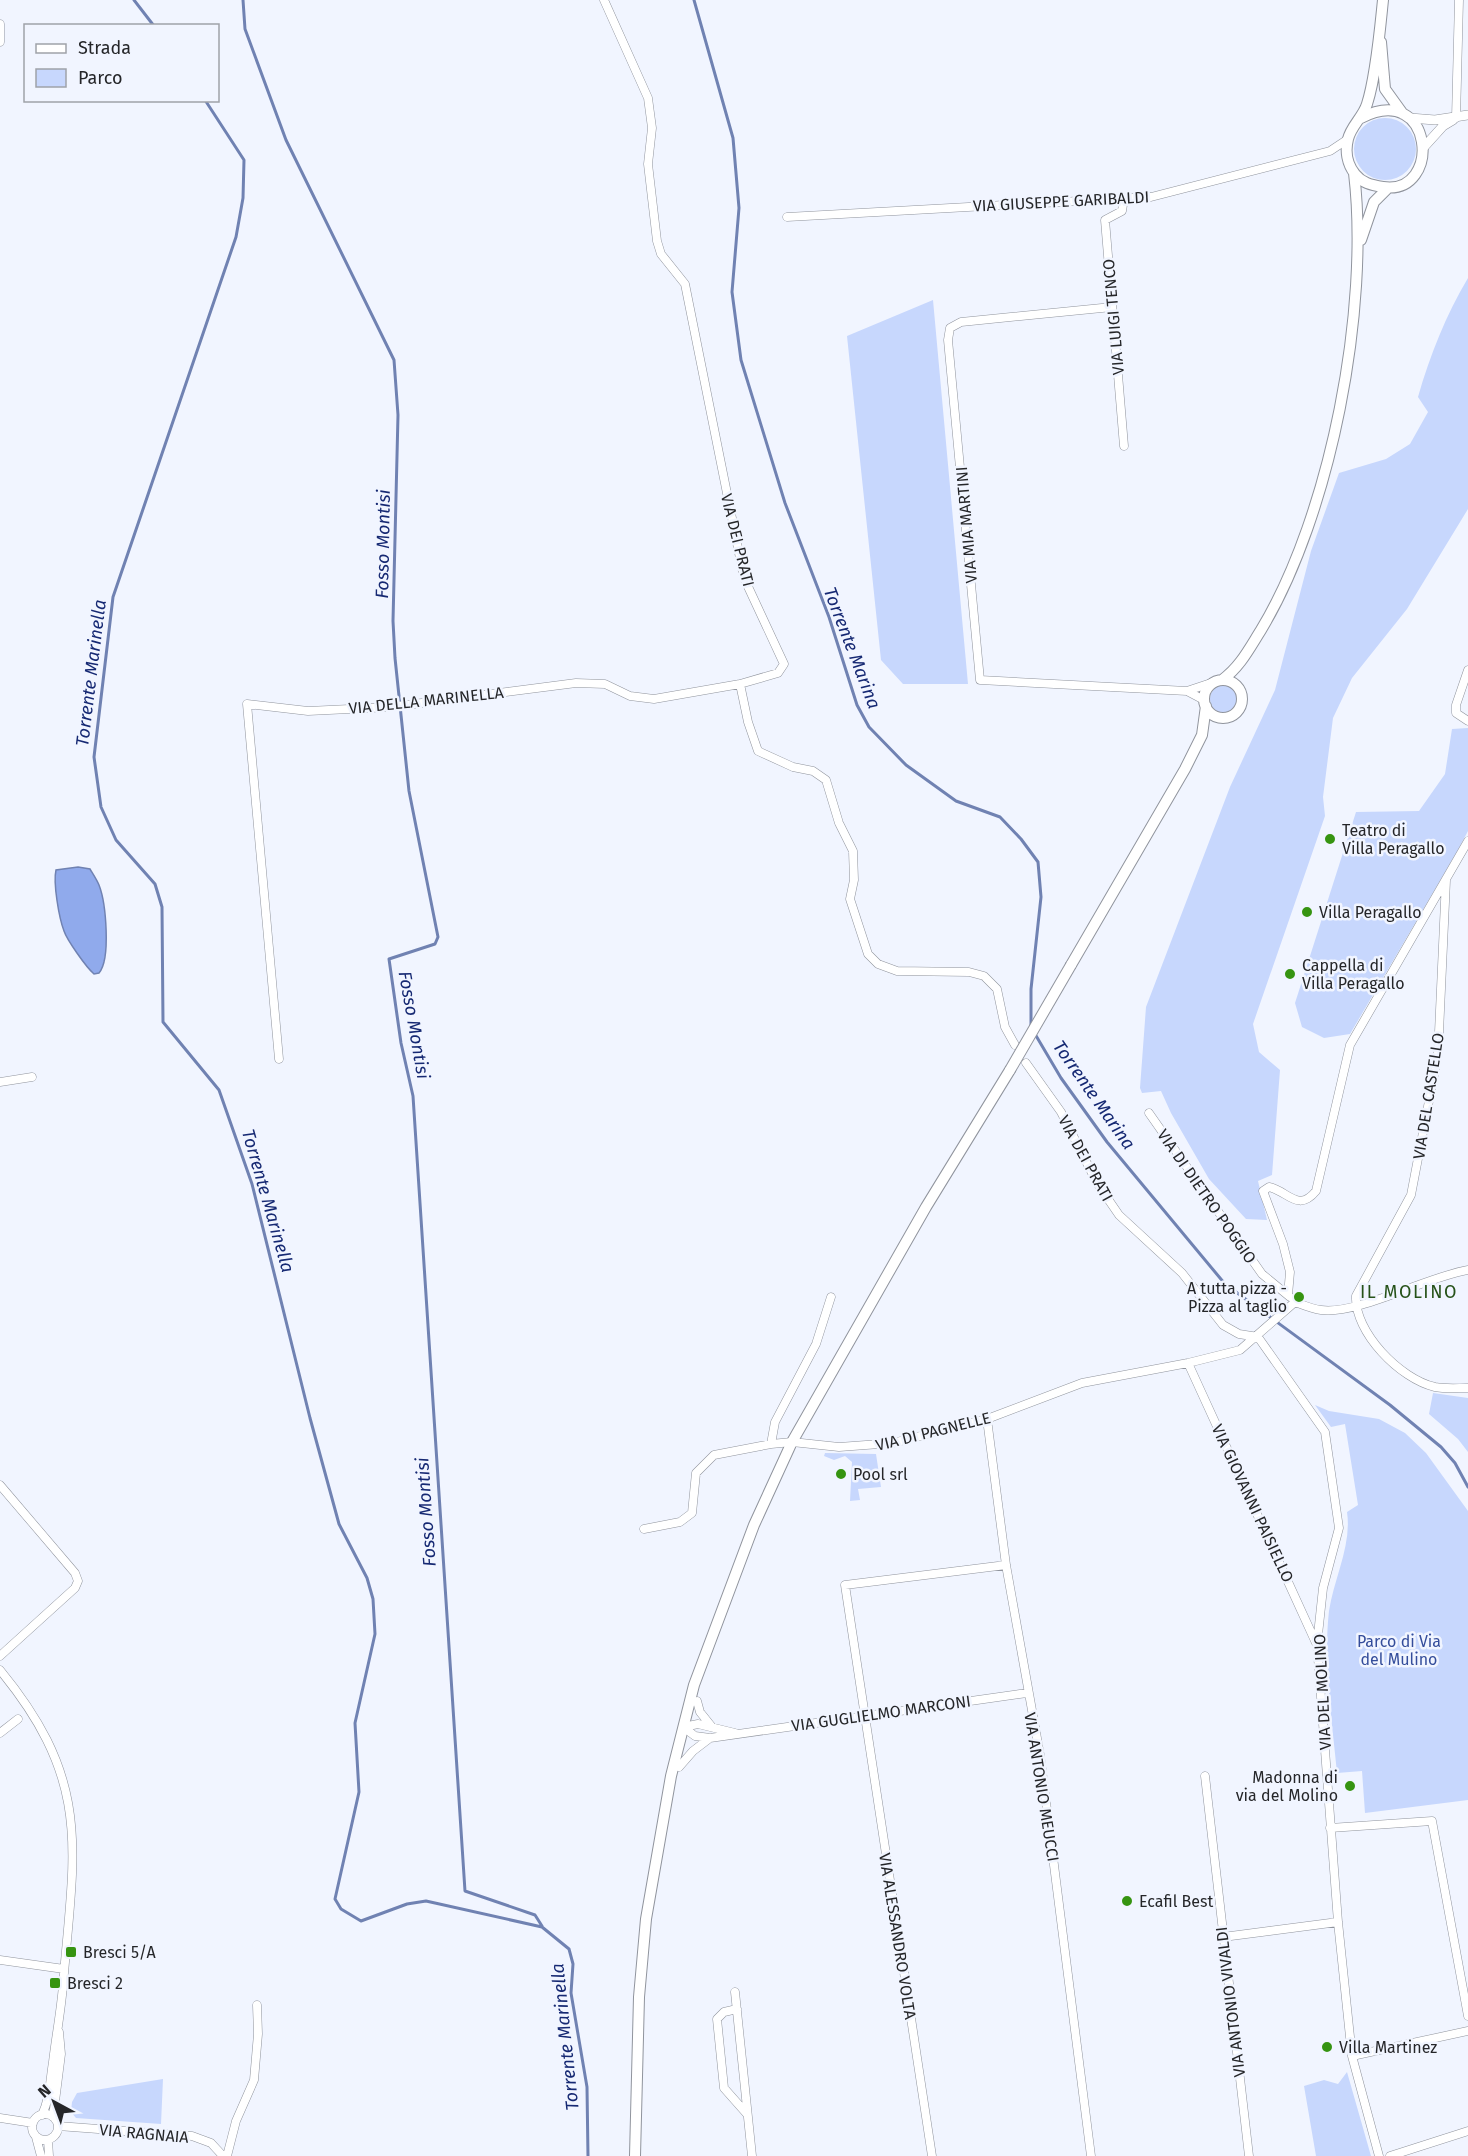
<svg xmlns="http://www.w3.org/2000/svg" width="1468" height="2156" viewBox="0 0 1468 2156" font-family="'Fira Sans',sans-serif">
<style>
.green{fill:#c7d7fd}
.water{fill:#90aaec;stroke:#7082b2;stroke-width:1.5}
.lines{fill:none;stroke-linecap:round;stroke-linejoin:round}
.stream{stroke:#7082b2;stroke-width:3}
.minor-casing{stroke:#90949d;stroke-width:9}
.tertiary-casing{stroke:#90949d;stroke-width:10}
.secondary-casing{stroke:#90949d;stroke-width:12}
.minor{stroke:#fff;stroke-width:8}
.tertiary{stroke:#fff;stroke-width:9}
.secondary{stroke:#fff;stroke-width:10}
.secondary-bridge-casing{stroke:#90949d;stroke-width:12;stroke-linecap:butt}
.secondary-bridge{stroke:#fff;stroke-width:10}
.poi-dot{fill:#369411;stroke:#f1f5ff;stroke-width:2}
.labels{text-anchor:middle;stroke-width:5;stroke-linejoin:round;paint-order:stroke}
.street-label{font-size:16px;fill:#252629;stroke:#f1f5ff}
.poi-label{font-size:16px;fill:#252629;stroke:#f1f5ff;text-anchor:start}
.park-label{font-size:16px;fill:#344d9b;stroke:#f1f5ff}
.water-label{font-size:18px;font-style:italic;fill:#162973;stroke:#f1f5ff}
.neighbourhood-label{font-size:18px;letter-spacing:1.5px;fill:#265219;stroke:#f1f5ff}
</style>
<rect width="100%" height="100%" fill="#f1f5ff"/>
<path class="green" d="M1354 149a31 31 0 1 1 62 0a31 31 0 1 1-62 0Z
M1468,278V509L1407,609L1352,678L1333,718L1323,797L1325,816L1253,1024L1259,1052L1280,1070L1272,1175L1258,1181L1267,1220L1246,1219L1209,1179L1171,1113L1161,1091L1142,1093L1140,1088L1146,1007L1230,787L1275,690L1311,551L1339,473L1386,459L1410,444L1428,412L1418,397C1430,355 1446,315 1468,278Z
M933,300L968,684H903L881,660L847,336Z
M1210 699a14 14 0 1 1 28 0a14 14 0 1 1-28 0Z
M1468,728V831L1458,850L1350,1034L1324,1038L1302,1027L1295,1003L1356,812L1419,811L1445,774L1452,729Z
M1433,1393L1468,1398V1452L1458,1439L1429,1414Z
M1315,1405L1329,1411L1379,1419L1405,1433L1426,1453L1468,1511V1800L1365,1813L1362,1771L1337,1773C1332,1720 1323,1664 1329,1611C1334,1578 1352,1545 1347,1512L1358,1505L1345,1424L1331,1427Z
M825,1453L876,1454L881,1487L858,1489L860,1500L850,1501L852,1462L845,1456L834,1460L824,1456Z
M1347,2072L1371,2156H1316L1304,2086L1324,2080L1338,2084Z
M163,2079L161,2124L76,2118L71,2112L72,2102L77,2093Z"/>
<path class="water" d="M78,867L90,869C93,874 97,880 99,885C106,903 111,959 99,973L94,974C86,967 67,940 64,931C59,918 53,883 56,870Z"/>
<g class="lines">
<path class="stream" d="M134,0L154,26
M243,0L245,29L286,140L394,360L398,415L393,621L395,658L409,791L438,937L435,944L389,959L401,1043L413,1096L465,1891L535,1915L542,1926
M694,0L733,138L739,208L732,292L741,360L785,503L829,617L857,705L869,727L906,765L956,801L1000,817L1021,839L1038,862L1041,897L1031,989V1026
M205,100L244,160L243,198L236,237L113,597L94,757L101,807L116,840L155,884L162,907L163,1022L219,1090L252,1184L310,1418L339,1524L367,1578L373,1599L375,1634L355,1723L359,1792L335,1899L341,1909L361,1921L407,1904L426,1901L542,1927L569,1949L573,1964L571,1993L587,2087L588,2156
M1035,1034L1061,1078L1107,1142L1225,1284L1390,1405L1441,1447L1455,1463L1468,1487"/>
<g class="minor-casing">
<path id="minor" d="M0,24V42
M1456,118L1459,0
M787,217L1151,197L1330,151L1348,139
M1112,307L961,322L950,328L948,340L980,680L1187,691L1204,700
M1124,446L1105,220L1122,211L1124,198
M1468,670L1456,705V713L1468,721
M740,684L748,722L758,751L793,767L813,771L826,780L839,823L853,851L854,880L850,899L868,954L878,964L897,971L969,972L984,976L997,989L1005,1027L1015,1045
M1187,691L1214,682
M1446,880L1438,1054L1411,1195L1356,1296C1354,1332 1400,1379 1435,1387C1445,1389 1457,1388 1468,1388
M279,1059L247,704L308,711L391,707L576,683L605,684L630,696L654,699L740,684L778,673L784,664L744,578L685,284L661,254L657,241L648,164L652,128L648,98L604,0
M1026,1063L1061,1112L1097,1183L1119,1215L1182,1273L1223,1325L1239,1334L1258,1337
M0,1082L32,1077
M1149,1113L1262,1274L1290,1297
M1288,1295L1290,1272L1283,1244L1263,1191L1269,1187C1288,1191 1298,1213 1316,1191L1350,1045L1468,841
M1295,1302C1303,1305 1312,1309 1321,1310C1358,1315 1426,1277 1468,1270
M1258,1337L1325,1432L1339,1528L1323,1588L1317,1644L1338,1922L1352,2056L1379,2156
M1188,1363L1316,1643
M987,1419L1006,1565L1040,1755L1091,2156
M771,1444L775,1422L816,1344L831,1297
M0,1485L75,1573L78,1581L75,1588L0,1656
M644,1529L680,1522L692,1513L696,1473L714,1455L771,1444L792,1442L839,1447L893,1443L987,1419L1082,1383L1188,1363L1240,1350L1295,1302
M0,1670C93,1783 74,1850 63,1985C61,2011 56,2036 53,2062C50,2080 50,2098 42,2115
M697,1701L700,1712L712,1727
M0,1733L18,1719
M735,1733L698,1724L683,1727L695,1736L710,1738L1027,1693
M679,1767L693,1751L710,1738
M1205,1776L1249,2156
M1330,1828L1432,1821L1468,2016
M1223,1937L1338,1922
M0,1960L64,1969
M735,1992L752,2156
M737,2009L724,2012L717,2019L724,2088L747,2114
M1352,2056L1468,2031
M32 2127a13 13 0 1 1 26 0a13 13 0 1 1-26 0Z
M53,2117L61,2054L59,2032
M0,2118L33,2123
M58,2126L192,2136L211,2143L223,2156
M36,2137L41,2156
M48,2140L49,2156
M227,2156L236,2121L254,2080L258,2034L257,2005
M932,2156L845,1585L1006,1565
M1390,2156L1468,2131"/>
</g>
<g class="tertiary-casing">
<path id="tertiary" d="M1410,118L1435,120L1468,115
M1424,147L1443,126L1453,120"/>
</g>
<g class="secondary-casing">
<path id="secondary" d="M1381,42L1385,89L1403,114
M1361,118C1434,80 1443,196 1383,187C1371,185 1362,183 1355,174C1347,164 1345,151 1348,139C1351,126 1363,117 1367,104C1376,76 1380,29 1383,0
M1361,240L1374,202L1388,188
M1222,680C1240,667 1249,649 1261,630C1331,514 1370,308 1354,173
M1204 699a19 19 0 1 1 38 0a19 19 0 1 1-38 0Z
M1071,965L1185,769L1202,735L1206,706
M635,2156L639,1997L646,1919L671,1776L694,1685L754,1525L792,1442L926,1207L1010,1070"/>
</g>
<use href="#minor" class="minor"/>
<use href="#tertiary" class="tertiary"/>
<use href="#secondary" class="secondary"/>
<g class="secondary-bridge-casing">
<path id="secondary-bridge" d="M1010,1070L1071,965"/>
</g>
<use href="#secondary-bridge" class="secondary-bridge"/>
</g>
<g class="poi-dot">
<circle cx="1330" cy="839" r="6"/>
<circle cx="1307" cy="912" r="6"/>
<circle cx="1290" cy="974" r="6"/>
<circle cx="1299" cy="1297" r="6"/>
<circle cx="841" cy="1474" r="6"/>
<circle cx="1350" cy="1786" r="6"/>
<circle cx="1127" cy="1901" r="6"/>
<rect x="65" y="1946" width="12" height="12" rx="3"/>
<rect x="49" y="1977" width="12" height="12" rx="3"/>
<circle cx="1327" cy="2047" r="6"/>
</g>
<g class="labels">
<g class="street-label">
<text transform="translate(1061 201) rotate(-3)" y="6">VIA GIUSEPPE GARIBALDI</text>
<text transform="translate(1113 317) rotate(-95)" y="6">VIA LUIGI TENCO</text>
<text transform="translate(966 525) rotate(-95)" y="6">VIA MIA MARTINI</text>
<text transform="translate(738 540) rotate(76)" y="6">VIA DEI PRATI</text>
<text transform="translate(426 700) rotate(-6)" y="6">VIA DELLA MARINELLA</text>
<text transform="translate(1428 1096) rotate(-81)" y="6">VIA DEL CASTELLO</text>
<text transform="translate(1086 1158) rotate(61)" y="6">VIA DEI PRATI</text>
<text transform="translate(1207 1196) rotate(55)" y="6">VIA DI DIETRO POGGIO</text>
<text transform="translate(933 1431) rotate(-14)" y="6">VIA DI PAGNELLE</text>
<text transform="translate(1253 1503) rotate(65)" y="6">VIA GIOVANNI PAISIELLO</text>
<text transform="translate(1322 1692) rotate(-93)" y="6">VIA DEL MOLINO</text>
<text transform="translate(881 1713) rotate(-8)" y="6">VIA GUGLIELMO MARCONI</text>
<text transform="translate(1042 1787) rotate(81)" y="6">VIA ANTONIO MEUCCI</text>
<text transform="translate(898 1936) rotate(81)" y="6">VIA ALESSANDRO VOLTA</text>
<text transform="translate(1230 2002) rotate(-97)" y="6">VIA ANTONIO VIVALDI</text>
<text transform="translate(144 2133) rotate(5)" y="6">VIA RAGNAIA</text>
</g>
<g class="poi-label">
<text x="1342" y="836">Teatro di<tspan x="1342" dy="18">Villa Peragallo</tspan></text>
<text x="1319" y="918">Villa Peragallo</text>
<text x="1302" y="971">Cappella di<tspan x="1302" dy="18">Villa Peragallo</tspan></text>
<text x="1287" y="1294" text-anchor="end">A tutta pizza -<tspan x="1287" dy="18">Pizza al taglio</tspan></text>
<text x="853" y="1480">Pool srl</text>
<text x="1338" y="1783" text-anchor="end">Madonna di<tspan x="1338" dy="18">via del Molino</tspan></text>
<text x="1139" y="1907">Ecafil Best</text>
<text x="83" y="1958">Bresci 5/A</text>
<text x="67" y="1989">Bresci 2</text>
<text x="1339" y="2053">Villa Martinez</text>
</g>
<g class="park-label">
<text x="1399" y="1647">Parco di Via<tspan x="1399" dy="18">del Mulino</tspan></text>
</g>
<g class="water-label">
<text transform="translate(383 544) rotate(-89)" y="6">Fosso Montisi</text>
<text transform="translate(852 648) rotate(69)" y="6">Torrente Marina</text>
<text transform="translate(91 673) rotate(-83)" y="6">Torrente Marinella</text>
<text transform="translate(414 1025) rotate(80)" y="6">Fosso Montisi</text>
<text transform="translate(1094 1095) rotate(55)" y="6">Torrente Marina</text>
<text transform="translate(268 1201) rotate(74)" y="6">Torrente Marinella</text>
<text transform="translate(426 1512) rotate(-94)" y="6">Fosso Montisi</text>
<text transform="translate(565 2037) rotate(-96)" y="6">Torrente Marinella</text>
</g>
<g class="neighbourhood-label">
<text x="1409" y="1298">IL MOLINO</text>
</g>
</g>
<rect x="24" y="24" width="195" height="78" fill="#f1f5ff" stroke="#9fa2a9" stroke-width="1.5"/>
<rect x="36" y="44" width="30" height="9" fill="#ffffff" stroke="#9fa2a9" stroke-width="1.5"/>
<text x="78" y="54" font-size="18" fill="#252629">Strada</text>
<rect x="36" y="69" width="30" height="18" fill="#c7d7fd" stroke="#9fa2a9" stroke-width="1.5"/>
<text x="78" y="84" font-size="18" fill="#252629">Parco</text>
<g transform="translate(54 2102) rotate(319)" stroke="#f1f5ff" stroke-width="4.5" paint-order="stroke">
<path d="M0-4.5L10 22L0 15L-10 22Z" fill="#252629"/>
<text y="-9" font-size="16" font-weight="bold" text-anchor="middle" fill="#252629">N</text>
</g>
</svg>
